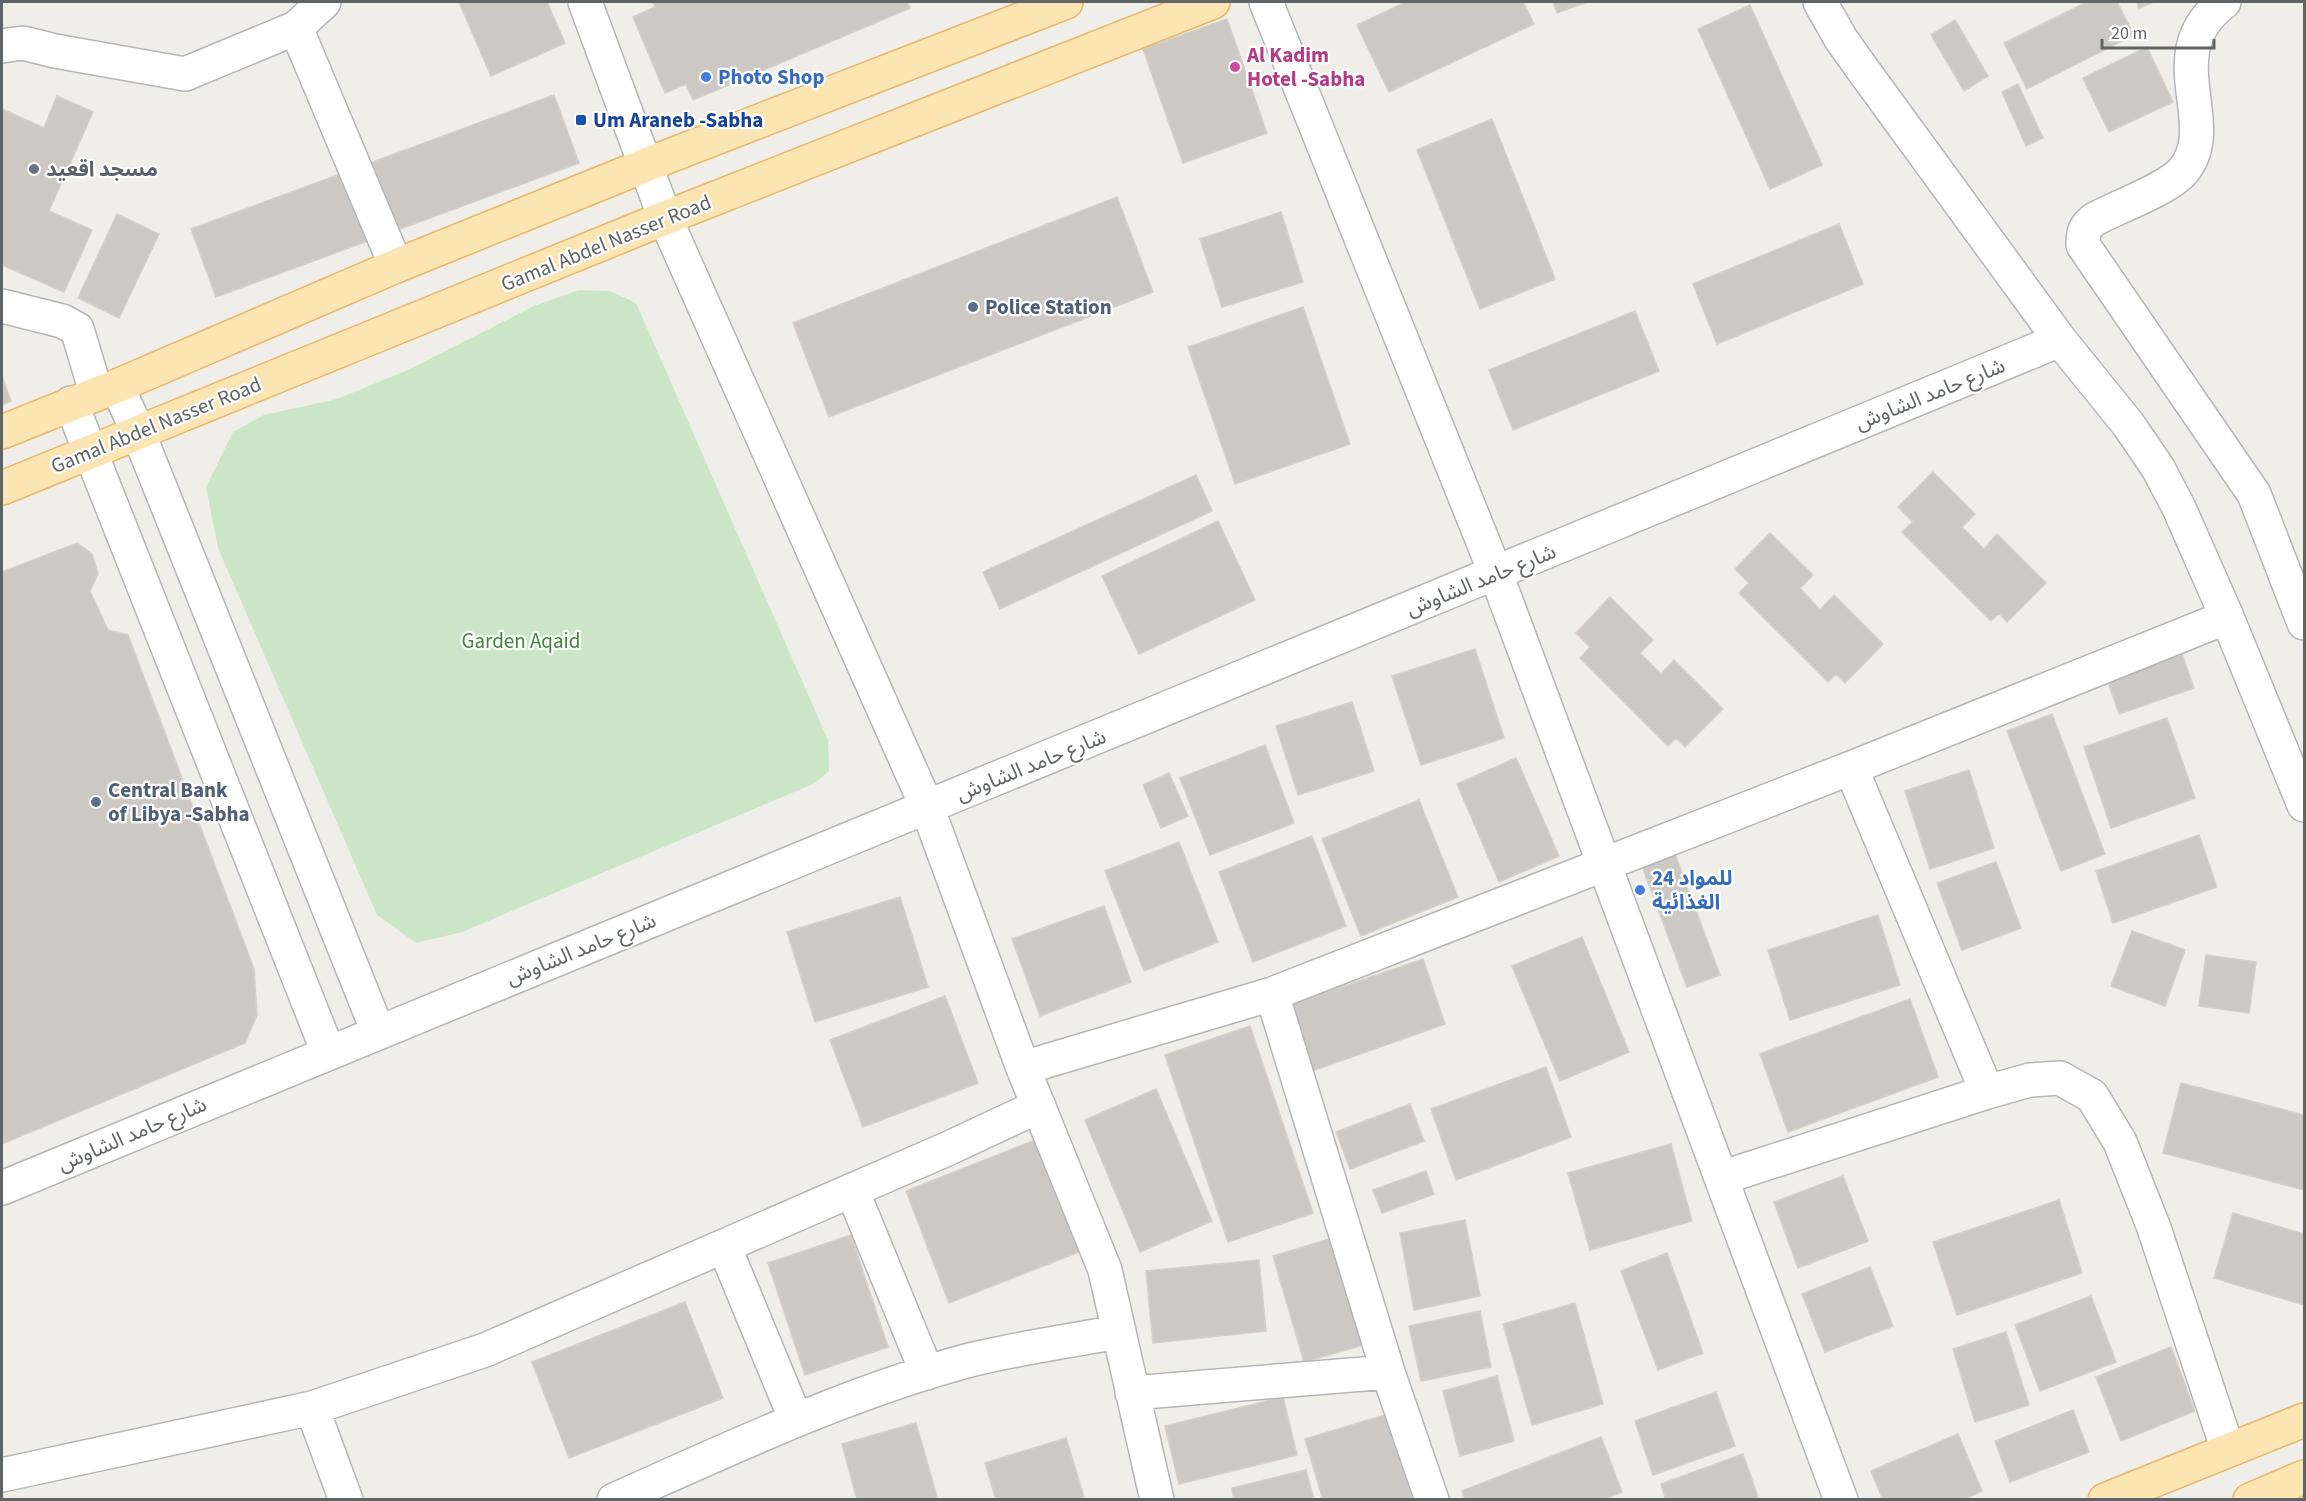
<svg xmlns="http://www.w3.org/2000/svg" width="2306" height="1501" viewBox="0 0 2306 1501" font-family="'Source Sans 3','Noto Sans Arabic',sans-serif">
<style>
.green{fill:#cae6c6}
.building{fill:#ccc9c4;stroke:#d5cfc7;stroke-width:1.5}
.lines{fill:none;stroke-linecap:round;stroke-linejoin:round}
.minor-casing{stroke:#b3b6b9;stroke-width:36}
.major-casing{stroke:#eab567;stroke-width:36}
.minor{stroke:#fff;stroke-width:33}
.major{stroke:#fbe6b3;stroke-width:33}
.hotel-dot{fill:#d1479c;stroke:#fff;stroke-width:2}
.shop-dot{fill:#3f7fe0;stroke:#fff;stroke-width:2}
.transit-dot{fill:#1a4fb4;stroke:#fff;stroke-width:2}
.worship-dot{fill:#6b7280;stroke:#fff;stroke-width:2}
.service-dot{fill:#5c6f8a;stroke:#fff;stroke-width:2}
.labels{text-anchor:middle;stroke-width:4.5;stroke-linejoin:round;paint-order:stroke}
.hotel-label{font-size:21px;font-weight:bold;fill:#b23c85;stroke:#fff;text-anchor:start}
.shop-label{font-size:21px;font-weight:bold;fill:#366cbe;stroke:#fff;text-anchor:start}
.transit-label{font-size:21px;font-weight:bold;fill:#164399;stroke:#fff;text-anchor:start}
.worship-label{font-size:21px;font-weight:bold;fill:#5b616d;stroke:#fff;text-anchor:start}
.street-label{font-size:21px;fill:#5f6467;stroke:#fff}
.service-label{font-size:21px;font-weight:bold;fill:#4e5e75;stroke:#fff;text-anchor:start}
.park-label{font-size:21px;fill:#40833a;stroke:#fff}
</style>
<rect width="100%" height="100%" fill="#f0eee8"/>
<path class="green" d="M579,290L610,291L636,303L828,740L829,771L813,784L462,932L416,943L377,915L218,548L206,487L233,432L264,415L337,399L408,370L534,306Z"/>
<path class="building" d="M459,2H547L565,43L491,76Z
M653,2H907L910,8L693,100L686,84L665,93L633,17L655,7Z
M1406,2H1523L1534,24L1389,92L1357,25Z
M1553,2H1587L1557,13Z
M2087,2H2117L2134,35L2027,89L2004,43Z
M2137,2H2154L2139,8Z
M1750,5L1822,165L1770,189L1698,29Z
M1227,19L1267,133L1183,163L1143,49Z
M1955,20L1988,76L1964,91L1931,35Z
M2147,47L2173,102L2109,132L2083,78Z
M2018,84L2043,138L2026,146L2002,92Z
M554,95L579,163L216,297L191,229Z
M57,96L93,112L49,211L92,230L64,292L2,265V109L44,128Z
M1492,119L1555,279L1480,309L1417,150Z
M1117,197L1153,292L829,417L793,323Z
M1281,212L1303,282L1222,307L1200,239Z
M117,214L159,234L119,318L78,298Z
M1839,224L1863,284L1717,344L1693,284Z
M1303,307L1350,444L1235,484L1188,347Z
M1635,311L1659,371L1513,430L1489,370Z
M2,376L11,401L2,405Z
M1933,472L1975,514L1962,527L1984,549L1997,534L2046,583L2007,622L1999,613L1991,621L1902,532L1913,522L1898,507Z
M1196,475L1212,511L1000,609L983,572Z
M1218,521L1255,600L1139,654L1102,576Z
M1770,533L1813,575L1800,588L1820,610L1834,595L1883,644L1845,683L1836,674L1828,682L1739,593L1749,583L1735,569Z
M77,543L92,554L98,574L90,591L108,630L128,635L254,969L257,1015L245,1043L2,1144V572Z
M1610,597L1653,640L1640,653L1661,674L1674,660L1723,709L1685,747L1676,738L1668,746L1580,658L1590,647L1576,633Z
M1475,649L1504,738L1421,765L1392,676Z
M2182,654L2194,688L2119,714L2107,679Z
M1352,702L1374,771L1298,795L1276,726Z
M2052,714L2105,854L2061,871L2007,731Z
M2167,718L2195,798L2111,828L2084,747Z
M1265,745L1294,823L1210,855L1180,778Z
M1516,758L1559,856L1499,882L1457,784Z
M1969,770L1994,848L1930,869L1905,791Z
M1169,773L1188,816L1161,828L1143,785Z
M1419,800L1458,897L1361,936L1322,839Z
M2199,835L2217,887L2113,923L2096,871Z
M1312,836L1346,926L1253,962L1219,872Z
M1179,842L1218,942L1144,971L1105,871Z
M1675,854L1720,975L1687,987L1642,866Z
M1996,862L2021,928L1962,950L1937,883Z
M900,897L928,987L815,1022L787,932Z
M1104,906L1131,982L1040,1016L1012,939Z
M1878,915L1900,985L1790,1020L1768,950Z
M2132,931L2185,950L2165,1006L2111,986Z
M1582,937L1629,1052L1560,1081L1512,966Z
M2206,955L2256,962L2249,1013L2199,1006Z
M1423,959L1445,1024L1312,1071L1290,1005Z
M945,996L978,1083L863,1127L830,1040Z
M1910,999L1938,1077L1788,1132L1760,1054Z
M1250,1026L1313,1213L1228,1242L1165,1055Z
M1546,1067L1571,1137L1456,1180L1431,1109Z
M2181,1083L2304,1115V1190L2163,1153Z
M1156,1089L1212,1221L1140,1252L1085,1120Z
M1410,1104L1424,1141L1350,1169L1336,1132Z
M1040,1138L1084,1250L949,1303L906,1191Z
M1671,1144L1692,1221L1590,1250L1568,1173Z
M1426,1171L1434,1194L1382,1213L1373,1190Z
M1843,1176L1868,1241L1798,1268L1774,1202Z
M2059,1200L2082,1273L1957,1315L1933,1242Z
M2233,1213L2304,1234V1305L2214,1278Z
M1465,1220L1480,1296L1414,1310L1400,1233Z
M851,1235L888,1347L805,1375L768,1263Z
M1336,1237L1367,1344L1304,1362L1273,1256Z
M1667,1253L1703,1353L1658,1370L1621,1271Z
M1259,1260L1266,1331L1153,1343L1146,1271Z
M1870,1267L1893,1326L1825,1352L1802,1294Z
M2091,1296L2116,1362L2040,1391L2015,1325Z
M685,1302L723,1398L569,1458L532,1362Z
M1575,1303L1603,1404L1532,1425L1503,1324Z
M1480,1311L1491,1367L1421,1381L1409,1326Z
M2006,1332L2029,1405L1975,1422L1953,1349Z
M2171,1347L2195,1411L2121,1441L2096,1377Z
M1497,1376L1514,1441L1460,1456L1443,1391Z
M1716,1392L1735,1446L1653,1475L1635,1421Z
M1283,1397L1297,1455L1179,1484L1165,1426Z
M2073,1410L2089,1452L2010,1482L1995,1441Z
M1388,1414L1412,1500H1323L1305,1439Z
M916,1423L938,1500H857L842,1444Z
M1958,1434L1982,1491L1963,1500H1883L1871,1471Z
M1601,1437L1622,1492L1602,1500H1465L1462,1491Z
M1066,1438L1085,1500H996L985,1463Z
M1743,1454L1759,1500H1666L1661,1484Z
M1306,1470L1314,1500H1234L1232,1488Z"/>
<g class="lines">
<g class="minor-casing">
<path id="minor" d="M585,2L665,218L927,807L1023,1068L1105,1270L1157,1500
M1266,2L1496,574L1841,1500
M1820,2L1841,39L1863,70L2060,340L2128,424L2158,468L2179,508L2227,617L2304,805
M2224,2C2155,54 2223,124 2183,171C2168,189 2117,207 2095,219C2085,226 2083,232 2083,245L2254,494L2304,623
M296,28L396,266
M2,46L23,43L55,51L185,74L296,28L324,2
M2,306L62,321L77,329L96,392
M117,386L138,432L378,1032
M71,403L328,1052
M1851,768L1987,1092
M1272,994L1388,1372L1432,1500
M1023,1068L1272,994L1851,768L2227,617
M1721,1178L1987,1092L2030,1080L2060,1078L2092,1096L2120,1142L2154,1228L2228,1450
M2,1188L2060,340
M852,1190L927,1373
M724,1246L796,1420
M1132,1393L1388,1372
M312,1408L346,1500
M2,1475L312,1408L485,1350L947,1149L1039,1106
M614,1500C729,1449 849,1392 970,1360C1018,1348 1069,1341 1118,1332"/>
</g>
<g class="major-casing">
<path id="major" d="M2,432L117,386L396,266L646,165L1066,2
M2,488L665,218L1213,2
M2105,1500L2304,1420
M2250,1500L2304,1477"/>
</g>
<use href="#minor" class="minor"/>
<use href="#major" class="major"/>
</g>
<circle class="hotel-dot" cx="1235" cy="67" r="6"/>
<g class="shop-dot">
<circle cx="706" cy="77" r="6"/>
<circle cx="1640" cy="890" r="6"/>
</g>
<rect class="transit-dot" x="575" y="114" width="12" height="12" rx="3"/>
<circle class="worship-dot" cx="34" cy="169" r="6"/>
<g class="service-dot">
<circle cx="973" cy="307" r="6"/>
<circle cx="96" cy="802" r="6"/>
</g>
<g class="labels">
<g class="hotel-label">
<text x="1247" y="62">Al Kadim<tspan x="1247" dy="24">Hotel -Sabha</tspan></text>
</g>
<g class="shop-label">
<text x="718" y="84">Photo Shop</text>
<text x="1652" y="885">24 للمواد<tspan x="1652" dy="24">الغذائية</tspan></text>
</g>
<g class="transit-label">
<text x="593" y="127">Um Araneb -Sabha</text>
</g>
<g class="worship-label">
<text x="46" y="176">مسجد اقعيد</text>
</g>
<g class="street-label">
<text transform="translate(606 243) rotate(-22)" y="7">Gamal Abdel Nasser Road</text>
<text transform="translate(1930 394) rotate(-22)" y="7">شارع حامد الشاوش</text>
<text transform="translate(156 425) rotate(-22)" y="7">Gamal Abdel Nasser Road</text>
<text transform="translate(1481 580) rotate(-22)" y="7">شارع حامد الشاوش</text>
<text transform="translate(1031 765) rotate(-22)" y="7">شارع حامد الشاوش</text>
<text transform="translate(581 949) rotate(-22)" y="7">شارع حامد الشاوش</text>
<text transform="translate(132 1134) rotate(-23)" y="7">شارع حامد الشاوش</text>
</g>
<g class="service-label">
<text x="985" y="314">Police Station</text>
<text x="108" y="797">Central Bank<tspan x="108" dy="24">of Libya -Sabha</tspan></text>
</g>
<g class="park-label">
<text x="521" y="648">Garden Aqaid</text>
</g>
</g>
<rect width="2306" height="1501" fill="none" stroke="#5f6467" stroke-width="6"/>
<path d="M2102 39v9h112v-9" fill="none" stroke="#5f6467" stroke-width="3"/>
<text x="2111" y="39" font-size="18" fill="#5f6467" stroke="#ffffff" stroke-width="4.5" paint-order="stroke">20 m</text>
</svg>
